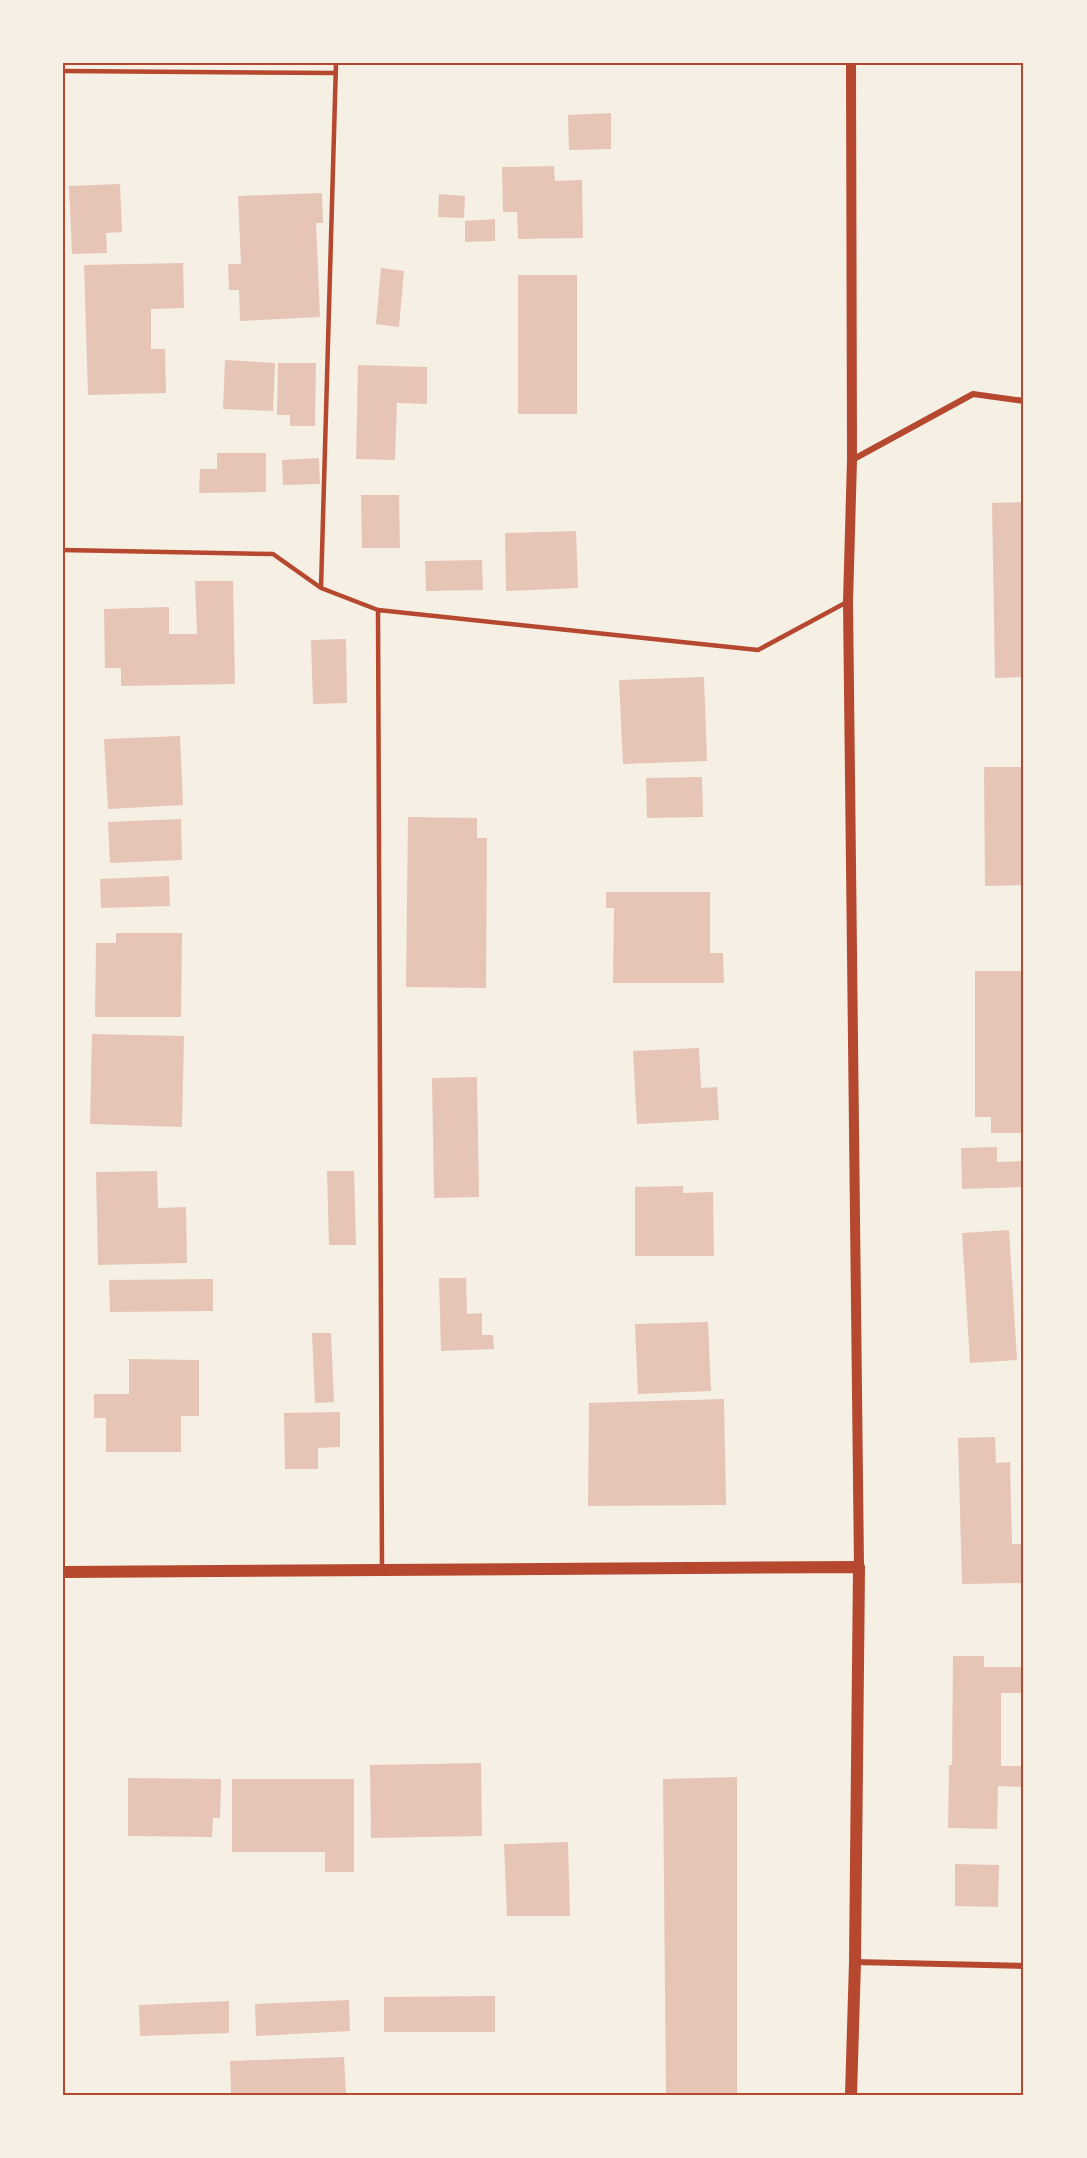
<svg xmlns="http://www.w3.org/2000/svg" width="1087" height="2158" viewBox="0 0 1087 2158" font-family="'Exo 2',sans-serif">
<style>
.building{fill:#e6c5b7}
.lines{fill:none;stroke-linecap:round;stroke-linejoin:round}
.service{stroke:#b5482f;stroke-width:4.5}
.minor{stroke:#b5482f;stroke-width:6}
.tertiary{stroke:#b5482f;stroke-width:10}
.secondary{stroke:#b5482f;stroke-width:12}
.neatline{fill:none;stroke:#b5482f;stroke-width:2}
</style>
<rect width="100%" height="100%" fill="#f6efe4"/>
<path class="building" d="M611,113V149L569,150L568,115Z
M554,166L555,181L582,180L583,238L518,239L517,212H503L502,167Z
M120,184L122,232L106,233L107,253L72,254L69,186Z
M322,193L323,223H316L320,317L240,321L239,290H229L228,264H241L238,196Z
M439,194L465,196L464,218L438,217Z
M495,219V241L465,242V221Z
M183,263L184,308L151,309V349H165L166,393L88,395L84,265Z
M381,268L404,271L399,327L376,324Z
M518,275H577V414H518Z
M225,360L275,363L273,411L223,409Z
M278,363H316L315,426H290V415H277Z
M358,365L427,367V404L397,403L395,460L356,459Z
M217,453H266V492L199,493L200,469H217Z
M319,458L320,484L283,485L282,460Z
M361,495H399L400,548H362Z
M1024,502V677L995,678L992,503Z
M576,531L578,588L506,591L505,533Z
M482,560L483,590L426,591L425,561Z
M195,581H233L235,684L121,686V668H105L104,609L169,607V634H197Z
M346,639L347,703L313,704L311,640Z
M704,677L707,761L623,764L619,680Z
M180,736L183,805L108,809L104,739Z
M984,767H1024V885L985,886Z
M702,777L703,817L647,818L646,778Z
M408,817L477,818V838H487L486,988L406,987Z
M181,819L182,860L110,863L108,822Z
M169,876L170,906L101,908L100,879Z
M606,892H710V953H723L724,983H613L614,908H606Z
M116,933H182L181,1017H95L96,943H116Z
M975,971H1021L1022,1009H1024V1133H991V1117H975Z
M92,1034L184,1036L182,1127L90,1124Z
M699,1048L701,1088L717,1087L719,1120L637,1124L633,1051Z
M477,1077L479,1197L434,1198L432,1078Z
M997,1147V1162L1024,1161V1187L962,1189L961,1148Z
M157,1171L158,1208L186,1207L187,1263L98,1265L96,1172Z
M327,1171H354L356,1245H329Z
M683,1186V1193L713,1192L714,1256H635V1187Z
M1009,1230L1017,1360L970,1363L962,1233Z
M439,1278H466L467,1314L482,1313V1335H493L494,1349L441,1351Z
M213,1279V1311L110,1312L109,1280Z
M708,1322L711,1391L638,1394L635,1324Z
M312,1333H331L334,1402L315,1403Z
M129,1359L199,1360V1416H181V1452H106V1418H94V1394H129Z
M724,1399L726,1505L588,1506L589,1403Z
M340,1412V1447L318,1448V1469H285L284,1413Z
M995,1437L996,1463L1010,1462L1012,1544H1024V1583L962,1584L958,1438Z
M953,1656H984V1667H1024V1693H1001V1766H1024V1787L998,1786L997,1829L948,1828L949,1765H952Z
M481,1763L482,1836L371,1838L370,1765Z
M737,1777V2095H666L663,1779Z
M128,1778L221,1779L220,1818H213L212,1837L128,1836Z
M232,1779H354V1872H325V1852H232Z
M568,1842L570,1916H507L504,1844Z
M955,1864L999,1865L998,1907L955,1906Z
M495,1996V2032H384V1997Z
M349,2000L350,2031L256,2036L255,2004Z
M229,2001V2033L140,2036L139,2005Z
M344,2057L346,2095H231L230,2061Z"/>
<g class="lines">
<path class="service" d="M63,71L336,73
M63,550L273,554L321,588L378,610L758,650L847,602
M321,588L336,63
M378,610L382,1568"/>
<path class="minor" d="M852,460L973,394L1024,401
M855,1962L1024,1966"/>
<path class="tertiary" d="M851,63L852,460L848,602L859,1567"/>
<path class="secondary" d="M63,1572L859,1567L855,1962L851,2095"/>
</g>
<rect width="1087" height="2158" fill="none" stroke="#f6efe4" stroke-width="129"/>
<rect x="64" y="64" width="958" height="2030" class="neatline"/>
</svg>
